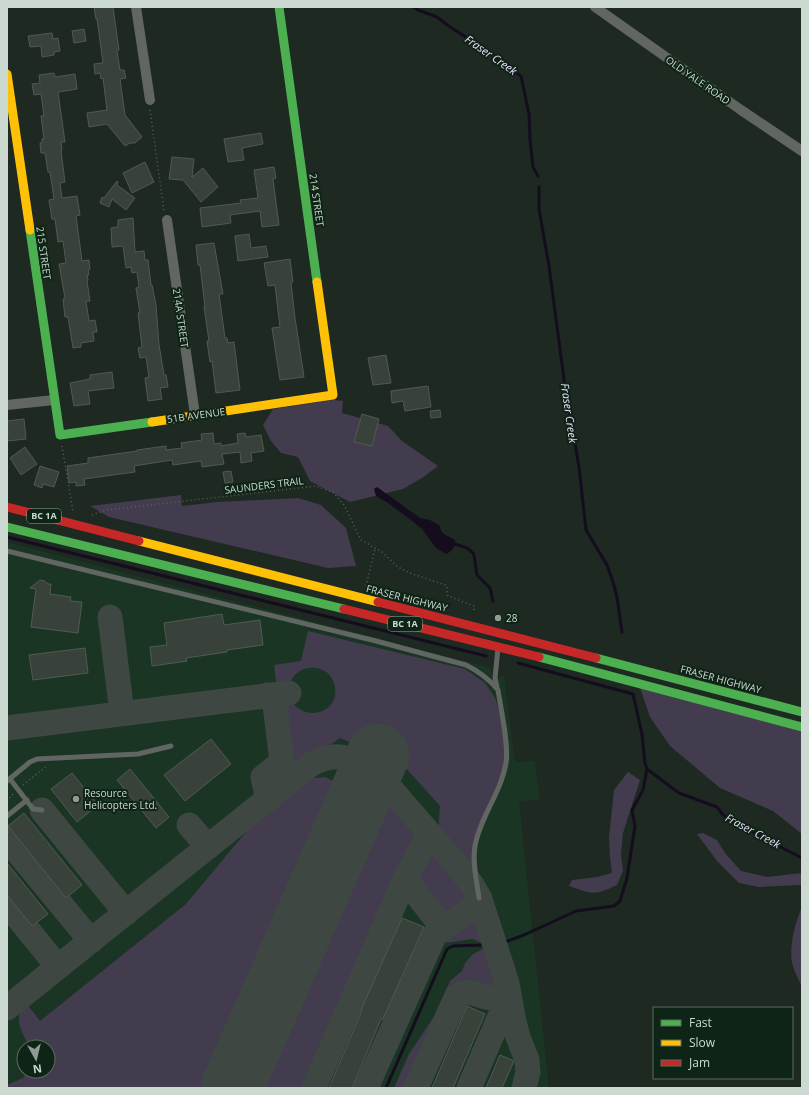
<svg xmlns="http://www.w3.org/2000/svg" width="809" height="1095" viewBox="0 0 809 1095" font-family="'Open Sans',sans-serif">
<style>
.built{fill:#1a3524;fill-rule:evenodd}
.green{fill:#433c4e}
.water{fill:#150d1e}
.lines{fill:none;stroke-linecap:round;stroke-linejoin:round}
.stream{stroke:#150d1e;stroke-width:3}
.taxiway{stroke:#3e4742;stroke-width:25}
.runway{stroke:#3e4742;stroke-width:63}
.building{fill:#38423b;stroke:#505a53}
.path{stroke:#59605c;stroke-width:1.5;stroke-dasharray:1 3;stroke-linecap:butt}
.lane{stroke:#616662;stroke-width:5}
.street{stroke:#616662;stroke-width:10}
.fast{stroke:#4caf50;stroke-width:9}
.slow{stroke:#ffc107;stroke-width:9}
.jam{stroke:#c62828;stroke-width:9}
.poi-dot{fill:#8f9b93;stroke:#0e2416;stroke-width:1.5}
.labels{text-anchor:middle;stroke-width:4;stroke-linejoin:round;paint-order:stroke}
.shield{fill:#0e2416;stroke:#93a398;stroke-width:1}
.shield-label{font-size:9px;font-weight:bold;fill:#ccd9d0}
.street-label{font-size:10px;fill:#ccd9d0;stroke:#0e2416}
.poi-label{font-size:10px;fill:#ccd9d0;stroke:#0e2416;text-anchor:start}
.water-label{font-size:11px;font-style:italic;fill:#ebdefd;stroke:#0e2416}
</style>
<rect width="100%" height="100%" fill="#1d2921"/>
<path class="built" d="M7,542L491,668L492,678L504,676L515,762L535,761L540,799L519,802L549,1088H7ZM24,1047H48V1071H24Z"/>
<path class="green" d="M333,400L343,401L342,413L388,426L402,441L438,466L422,478L403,489L350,502L310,481L298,457L281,453L271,441L263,425L273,409Z
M181,495L182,506L217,502L298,498L321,505L346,528L356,566L328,568L109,517L90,506Z
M308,631L465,669L485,683L495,698L500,712L505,749L503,772L481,822L472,853L473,876L438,836L440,806L404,766L340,738L295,771L288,766L281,701L290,698C302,723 339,715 335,687C331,660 291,662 289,689L277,690L274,665L301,661Z
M640,688L802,727V834L773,811L720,788L670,746L650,717Z
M628,772L640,780L623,833L621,854L623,871L617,885C594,896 592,894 569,886L572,880L597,877L612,873L610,857L609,837L614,790Z
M325,777L338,783L343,796L216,1088H7V1085L23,1078L28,1071H48V1047H30C23,1034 16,1025 20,1010L27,1004L40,1021L186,904L256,820L306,779Z
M388,803L396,806L401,811L419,832L421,836L403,874L310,1088H250L372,810Z
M703,833L717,840L725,853L741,871L767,877L802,873V885L759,887L739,883L717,861L697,834Z
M432,844L471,893L466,907L454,914L443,913L415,879L428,846Z
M410,894L419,901V905L418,907H415L404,902V899Z
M802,907V987C799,980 794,971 792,963C789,945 795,923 802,907Z
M478,915L484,928L500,975C501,981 501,986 496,990C487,998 478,990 468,989C462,989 458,991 454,995L413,1088H394L409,1054L433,1018L450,981L462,971L465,963L473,954L483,949V944L473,939L445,943L449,930L464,921Z"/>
<path class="water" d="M377,487L420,518L430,520L440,526C441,536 448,535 455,540C456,546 452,552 446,554L436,548L422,529L411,520L388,503L376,496L374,489Z"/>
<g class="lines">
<path class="stream" d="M413,7L418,10L437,17L450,27L493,54L503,64L521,76L529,114L530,139L533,167L538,176
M539,187V209L549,266L565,387L579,467L586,530L607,565L613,582L617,597L622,632
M7,537L486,656
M452,543L467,548L472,552L474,555L477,575L490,588L493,601
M518,663L633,694L642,734L645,763L647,769L679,793L717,807L723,815L749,830L767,837L769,841L802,858
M505,942L524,935L576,911L614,906L620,901L627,878L635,826L632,810L643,790L647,769
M386,1088L447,949L453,946L481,945"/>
<path class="taxiway" d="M110,617L122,713
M267,695H271L274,697L282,762L263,777L268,800
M7,728L289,693
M362,793L372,783L384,784L390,788L461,870L472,885L480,899L507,983L514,1022L518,1037L527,1060L528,1072L524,1088
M42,810L126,913
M189,825L208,847
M7,839L91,941
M405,879L443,928
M7,904L58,967
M7,1008L310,765C324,757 344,751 357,766C360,769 362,772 363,777C364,782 362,787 362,793
M314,1088L405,879L429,834
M366,1088L435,934L471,909L479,898
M416,1088L457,996C475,982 494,1016 507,983
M469,1088L501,1014L508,993"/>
<path class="runway" d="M232,1088L378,755"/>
</g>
<path class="building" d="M94,7H113L119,50L117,51L120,70H124L126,78L120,79L125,115L142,137L135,143H130L125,146L107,124L89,127L87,113L107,110L103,78L101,79L100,73L95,74L94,64L103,63L97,19H96Z
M84,29L86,41L74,43L72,31Z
M52,33L53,39L58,38L60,51L54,52V55L42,57L41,46L30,47L28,36Z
M54,73L55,77L75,74L77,89L58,92L65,142H61L62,150L61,151L65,182L60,183L62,198L77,196L80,215L76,216L82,261L89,260L90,269L88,270L89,275H87L88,280L87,281L90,301H86L89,321L95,320L97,332H93L94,341L81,343V347L73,348L68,317H65L63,299L65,298L59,264L66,263L63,241L58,242L55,219H52L49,200L54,199L50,172H48L45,153H41L40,143H42V139H44L41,116H44L41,94L34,95L32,84L40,83L39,75Z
M261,133L263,144L242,148L244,160L228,162L224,139Z
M172,157L194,159L192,177L203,168L218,187L201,202L183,180L169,179Z
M145,162L154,182L132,193L123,173Z
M274,167L276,178L273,179L279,225L262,227L260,211L230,215L231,223L202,227L200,208L241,203L240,200L258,198L254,170Z
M117,181L118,182L117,185L135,198L126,210L112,199L109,207L100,203L102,197L104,198Z
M133,218L135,252L144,251L145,260H148L151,285H152L156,305L159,345L164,375H166L168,387L160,388L162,399L148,401L145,378L149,377L146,357L140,358L138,348L142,347L138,313H140L136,288L139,287L137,272L132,273L131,267L126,268L123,246L112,247L111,228L118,227V220Z
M249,234L251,248L266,246L268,257L238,261L235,236Z
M214,243L223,294H219L225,338H227L228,343L234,342L240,390L216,393L212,361L210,362L207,341H209L204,307H205L200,265H198L196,245Z
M290,259L293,282L291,283L295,318L304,377L280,380L272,328L280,327L275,285L268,286L264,263Z
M386,355L391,383L373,385L368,358Z
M112,372L114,388L88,391L90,404L74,406L70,383L90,379V375Z
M428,386L431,407L405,411L403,401L392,403L391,391Z
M440,410L441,417L431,418L430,411Z
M362,414L379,419L372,446L354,442Z
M24,419L26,439L7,441V421Z
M213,433L214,444L221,443V446L238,443L237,434L245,433L246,437L261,435L264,451L251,453L252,461L241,463L240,452L222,454L224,464L202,467L201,461L173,465L172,460L134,466L135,472L84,479L85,485L76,486V482L69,483L67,466L88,463V458L137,451V450L166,446V450L182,448L181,443L202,440L201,434Z
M25,447L37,464L21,475L10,458Z
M40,466L59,472L54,487L43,484L42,488L34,485Z
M231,471L233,482L225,483L223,472Z
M40,580L45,581L48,584H51L50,594L71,597L70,601L82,602L78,633L31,627L36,589L30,588Z
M222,614L224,625L260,620L263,645L227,650V652L186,658L187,661L152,666L150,647L167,645L164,623Z
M85,648L88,673L33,680L29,655Z
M211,739L231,764L185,801L164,775Z
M130,769L169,817L156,828L117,780Z
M72,773L98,805L77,822L51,789Z
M24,813L82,885L66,898L8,826Z
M7,863L48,914L32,926L7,895Z
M402,918L424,927L383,1019H381L352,1088H329L362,1010H361Z
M467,1006L485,1014L453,1088H432Z
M500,1055L514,1061L502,1088H486Z"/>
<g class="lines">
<path class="path" d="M150,110L164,211
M62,446L73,512
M92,515L106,510L316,486L334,493L344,505L361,540L382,552L398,567L410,573L445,585L447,586V594L448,596L474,606V613
M366,586L375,549
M23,785L47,766
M7,801L13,794"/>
<path class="lane" d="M7,551L376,641L466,665C478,671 490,680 498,690C501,710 509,745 506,763C501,793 480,817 475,846C472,863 477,882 479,898
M497,687L495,678L498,648
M10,779L33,809L42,810
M7,781L30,762L37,759L138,754L171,746
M7,816L27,800"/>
<path class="street" d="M136,7L150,100
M595,7L741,110L802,151
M167,220L195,415
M7,405L54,400"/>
<path class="fast" d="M279,7L317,282
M30,230L60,435L152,422
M7,527L344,609
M539,657L802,727
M596,658L802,712"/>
<path class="slow" d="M7,74L30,230
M152,422L333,395L317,282
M139,541L378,602"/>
<path class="jam" d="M7,507L139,541
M378,602L596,658
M344,609L539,657"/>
</g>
<g class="poi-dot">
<circle cx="498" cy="618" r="4"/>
<circle cx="76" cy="799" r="4"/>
</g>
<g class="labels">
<g class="shield">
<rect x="27" y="509" width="34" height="14" rx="3"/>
<rect x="388" y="617" width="34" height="14" rx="3"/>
</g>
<g class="shield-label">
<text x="44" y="519">BC 1A</text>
<text x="405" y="627">BC 1A</text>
</g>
<g class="street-label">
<text transform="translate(698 80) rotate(35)" y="4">OLD YALE ROAD</text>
<text transform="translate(317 200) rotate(82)" y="4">214 STREET</text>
<text transform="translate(44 253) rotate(82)" y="4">215 STREET</text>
<text transform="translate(181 318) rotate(82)" y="4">214A STREET</text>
<text transform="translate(196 415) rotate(-8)" y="4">51B AVENUE</text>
<text transform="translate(264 485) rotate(-7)" y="4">SAUNDERS TRAIL</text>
<text transform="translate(407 598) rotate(14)" y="4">FRASER HIGHWAY</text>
<text transform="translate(721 679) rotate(15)" y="4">FRASER HIGHWAY</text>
</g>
<g class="poi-label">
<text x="506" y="622">28</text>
<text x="84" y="797">Resource<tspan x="84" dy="12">Helicopters Ltd.</tspan></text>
</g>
<g class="water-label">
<text transform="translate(491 55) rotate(35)" y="4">Fraser Creek</text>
<text transform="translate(569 413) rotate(82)" y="4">Fraser Creek</text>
<text transform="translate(753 831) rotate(28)" y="4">Fraser Creek</text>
</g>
</g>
<rect width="809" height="1095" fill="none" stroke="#ccd9d0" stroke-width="16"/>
<rect x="653" y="1007" width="140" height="72" fill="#0e2416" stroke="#5a6c60"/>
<rect x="661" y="1020" width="20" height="6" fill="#4caf50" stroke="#5a6c60"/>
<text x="689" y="1027" font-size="12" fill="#ccd9d0">Fast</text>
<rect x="661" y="1040" width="20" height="6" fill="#ffc107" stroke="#5a6c60"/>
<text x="689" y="1047" font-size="12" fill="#ccd9d0">Slow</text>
<rect x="661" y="1060" width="20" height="6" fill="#c62828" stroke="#5a6c60"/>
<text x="689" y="1067" font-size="12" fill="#ccd9d0">Jam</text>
<g transform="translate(36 1059) rotate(172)"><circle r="19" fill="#0e2416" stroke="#5a6c60"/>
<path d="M0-3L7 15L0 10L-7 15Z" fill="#8f9b93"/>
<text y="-6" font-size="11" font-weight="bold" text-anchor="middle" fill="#ccd9d0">N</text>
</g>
</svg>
